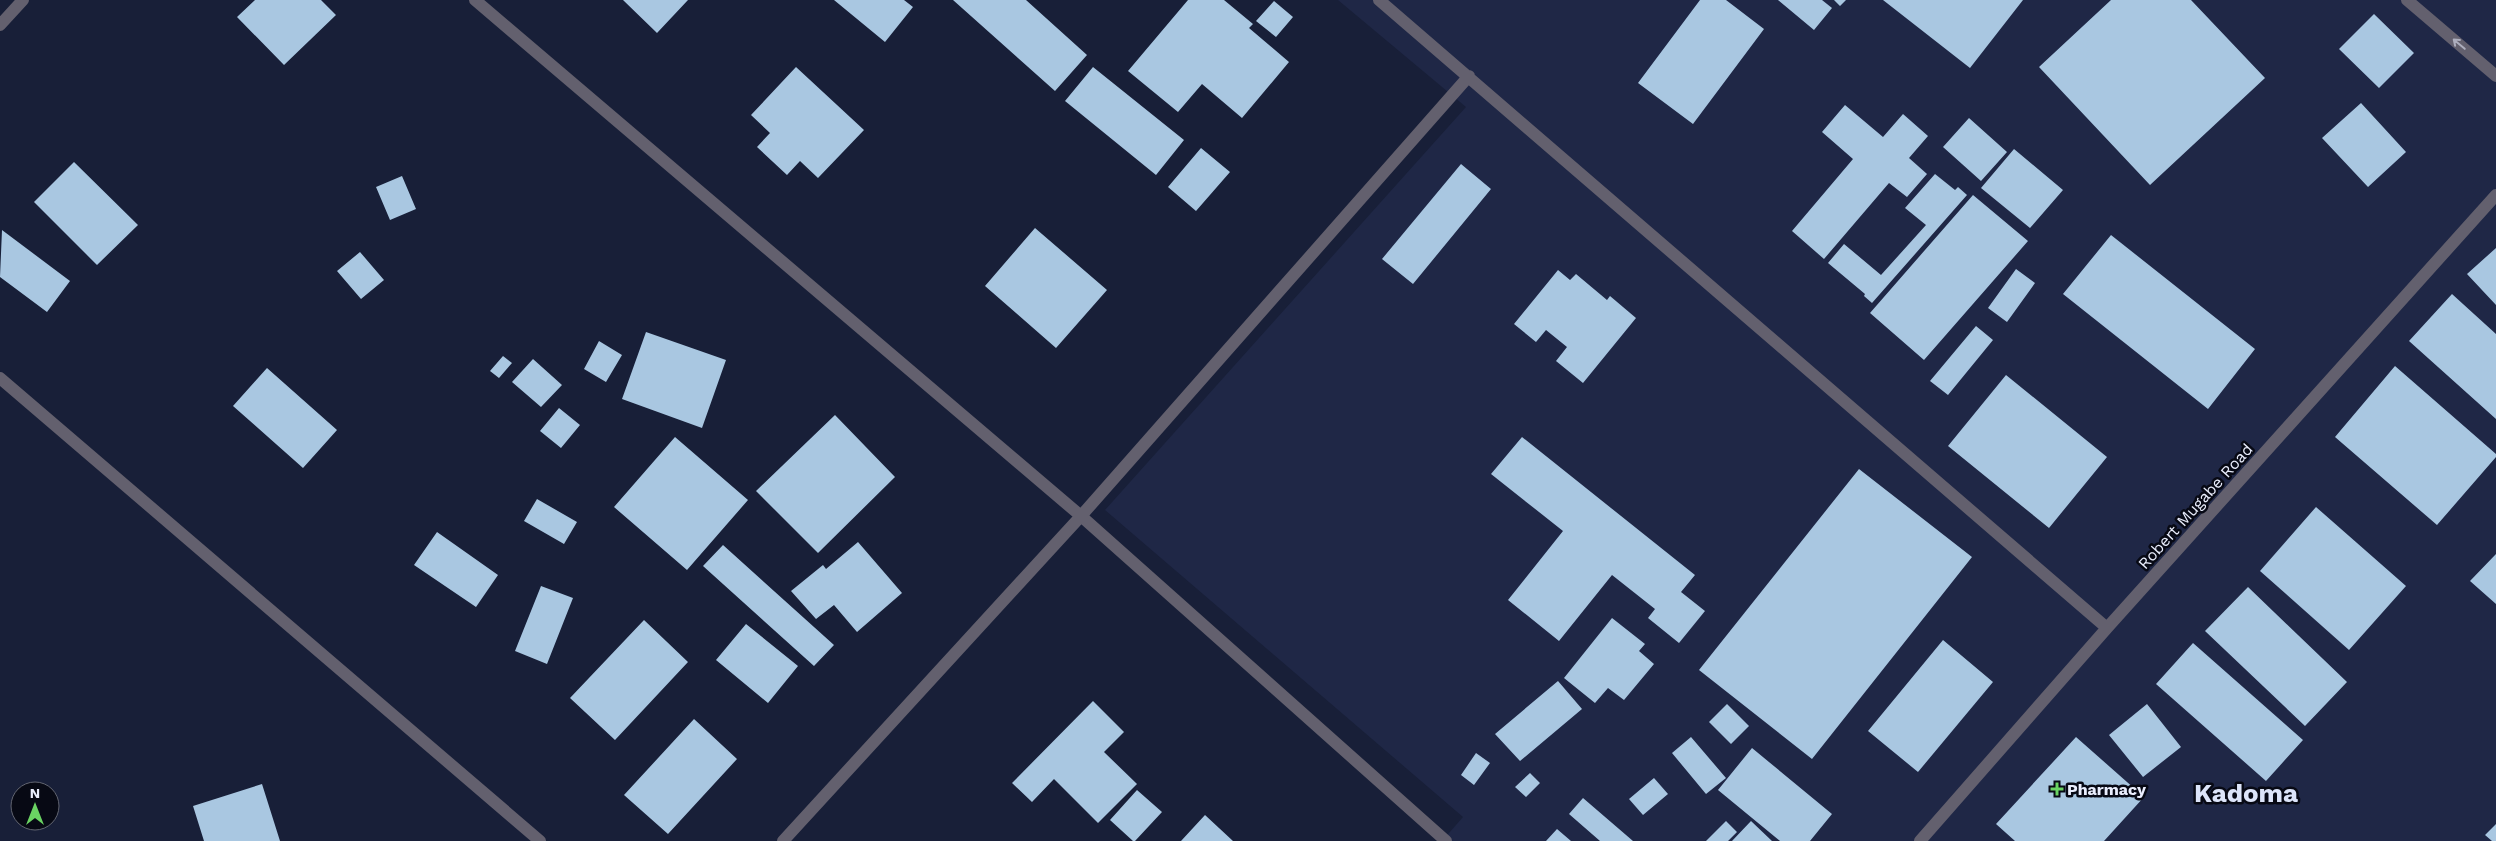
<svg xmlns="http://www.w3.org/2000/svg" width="2496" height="841" viewBox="0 0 2496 841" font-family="'Work Sans',sans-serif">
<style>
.built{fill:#1f2746}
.building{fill:#a9c7e1}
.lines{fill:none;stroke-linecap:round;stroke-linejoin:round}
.minor{stroke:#63606e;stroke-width:12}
.oneway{stroke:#adaebd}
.poi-dot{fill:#6ad363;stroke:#070914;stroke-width:2}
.labels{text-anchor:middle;stroke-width:5;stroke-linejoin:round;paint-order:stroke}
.street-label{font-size:16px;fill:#eaeefd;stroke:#070914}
.poi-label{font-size:16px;font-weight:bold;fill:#eaeefd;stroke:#070914;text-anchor:start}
.town-label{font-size:26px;font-weight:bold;fill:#dce4f9;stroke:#070914}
</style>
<rect width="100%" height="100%" fill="#181f38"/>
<path class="built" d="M1338,0H2496V841H1442L1463,817L1105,510L1466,107Z"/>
<path class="building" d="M255,0H321L336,15L284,65L237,17Z
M623,0H688L657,33Z
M834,0H904L913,7L885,42Z
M953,0H1026L1087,55L1055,91Z
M1188,0H1224L1253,24L1249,28L1289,62L1242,118L1202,84L1178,112L1128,71Z
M1700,0H1726L1764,29L1693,124L1638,83Z
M1778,0H1822L1832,8L1814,30Z
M1834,0H1846L1840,6Z
M1883,0H2023L1970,68Z
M2111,0H2191L2265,78L2150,185L2039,67Z
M1274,1L1293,17L1276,37L1256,21Z
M2374,14L2414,53L2379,88L2339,49Z
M796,67L864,130L818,178L800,161L787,175L757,147L770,133L751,115Z
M1093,67L1184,140L1156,175L1065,101Z
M2361,103L2406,152L2368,187L2322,138Z
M1845,105L1883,137L1903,114L1928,136L1909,158L1927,174L1907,197L1889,183L1824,259L1792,231L1853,159L1822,132Z
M1969,118L2007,152L1981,181L1943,147Z
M1201,148L1230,172L1196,211L1168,187Z
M2014,149L2063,190L2030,228L1981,188Z
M74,162L138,225L97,265L34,202Z
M1461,164L1491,189L1413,284L1382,259Z
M1935,174L1955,190L1958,187L1967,195L1872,303L1864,296L1865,294L1828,263L1844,244L1881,275L1926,225L1905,208Z
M402,176L416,209L390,220L376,187Z
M1973,195L2028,241L1924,360L1870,313Z
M1035,228L1107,290L1056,348L985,286Z
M2,230L70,281L47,312L0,277Z
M2111,235L2255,349L2208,409L2063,294Z
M2496,248V305L2467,274Z
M360,252L384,280L361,299L337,271Z
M2016,269L2035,283L2007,322L1988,308Z
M1558,270L1570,280L1576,274L1607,300L1610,296L1636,318L1583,383L1556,361L1567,347L1546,330L1536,342L1514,324Z
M2452,294L2496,334V419L2409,341Z
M1976,326L1993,340L1948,395L1930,381Z
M646,332L726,360L702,428L622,399Z
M599,341L622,355L606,382L584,369Z
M503,356L512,363L499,378L490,371Z
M533,359L562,385L541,407L512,382Z
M2395,366L2496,454V457L2437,525L2335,437Z
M267,368L337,430L303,468L233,406Z
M2006,375L2107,457L2049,528L1948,446Z
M559,408L580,425L561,448L540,431Z
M835,415L895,477L818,553L756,491Z
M675,437L748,500L687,570L614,507Z
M1522,437L1695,575L1681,592L1705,611L1679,643L1648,618L1655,609L1612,575L1559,641L1508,600L1563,531L1491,474Z
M1859,469L1972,557L1812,759L1699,670Z
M537,499L577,522L564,544L524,521Z
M2316,507L2406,586L2349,650L2260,571Z
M437,532L498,575L476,607L414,565Z
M858,542L902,593L857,632L834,605L816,619L791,591L823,565L826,569Z
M723,545L834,645L814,666L703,566Z
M2496,554V604L2470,581Z
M541,586L573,598L547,664L515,651Z
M2248,587L2347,682L2305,726L2205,631Z
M1612,618L1645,644L1639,651L1654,664L1624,700L1608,688L1595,703L1564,678Z
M644,620L688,662L615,740L570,698Z
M746,624L798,666L768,703L716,660Z
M1943,640L1993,682L1918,772L1868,731Z
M2193,643L2303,740L2266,781L2156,684Z
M1558,681L1582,709L1520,761L1495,734Z
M1093,701L1124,732L1104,752L1137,784L1098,823L1054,779L1032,802L1012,783Z
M1727,704L1749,726L1731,744L1709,722Z
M2147,704L2181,747L2143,777L2109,735Z
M694,719L737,759L668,834L624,795Z
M1691,737L1726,778L1706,794L1672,753Z
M2076,737L2144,797L2104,841H2015L1996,824Z
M1752,748L1832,814L1810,841H1780L1718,790Z
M1476,753L1490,763L1474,785L1461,775Z
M1530,773L1540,783L1526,797L1515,787Z
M1654,778L1668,794L1643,815L1629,799Z
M262,784L280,841H204L193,806Z
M1137,790L1162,812L1135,841H1133L1110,820Z
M1583,798L1633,841H1600L1569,814Z
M1205,815L1233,841H1181Z
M1726,821L1737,832L1728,841H1706Z
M1751,821L1772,841H1732Z
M2496,824V841H2492L2485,835Z
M1557,829L1571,841H1546Z"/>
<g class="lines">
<path class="minor" d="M475,0L1081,516L1446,841
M1379,0L2107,628
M2407,0L2496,76
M0,25L23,0
M0,378L540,841
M783,841L1081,516L1469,76
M1920,841L2107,628L2496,195"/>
</g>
<defs><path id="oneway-shaft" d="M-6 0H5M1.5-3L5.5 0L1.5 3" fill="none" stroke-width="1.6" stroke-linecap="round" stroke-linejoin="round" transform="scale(1.25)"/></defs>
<use class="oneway" href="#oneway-shaft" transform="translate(2459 44) rotate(-140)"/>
<path class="poi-dot" d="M2054.5 781.5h5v5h5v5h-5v5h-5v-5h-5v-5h5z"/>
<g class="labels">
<g class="street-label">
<text transform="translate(2195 506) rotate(-48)" y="6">Robert Mugabe Road</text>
</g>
<g class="poi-label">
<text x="2067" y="795">Pharmacy</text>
</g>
<g class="town-label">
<text x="2246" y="802">Kadoma</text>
</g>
</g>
<g transform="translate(35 806)"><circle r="24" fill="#070914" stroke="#626571"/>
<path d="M0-4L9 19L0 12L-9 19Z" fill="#6ad363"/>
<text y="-8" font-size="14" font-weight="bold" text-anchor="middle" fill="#eaeefd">N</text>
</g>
</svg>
